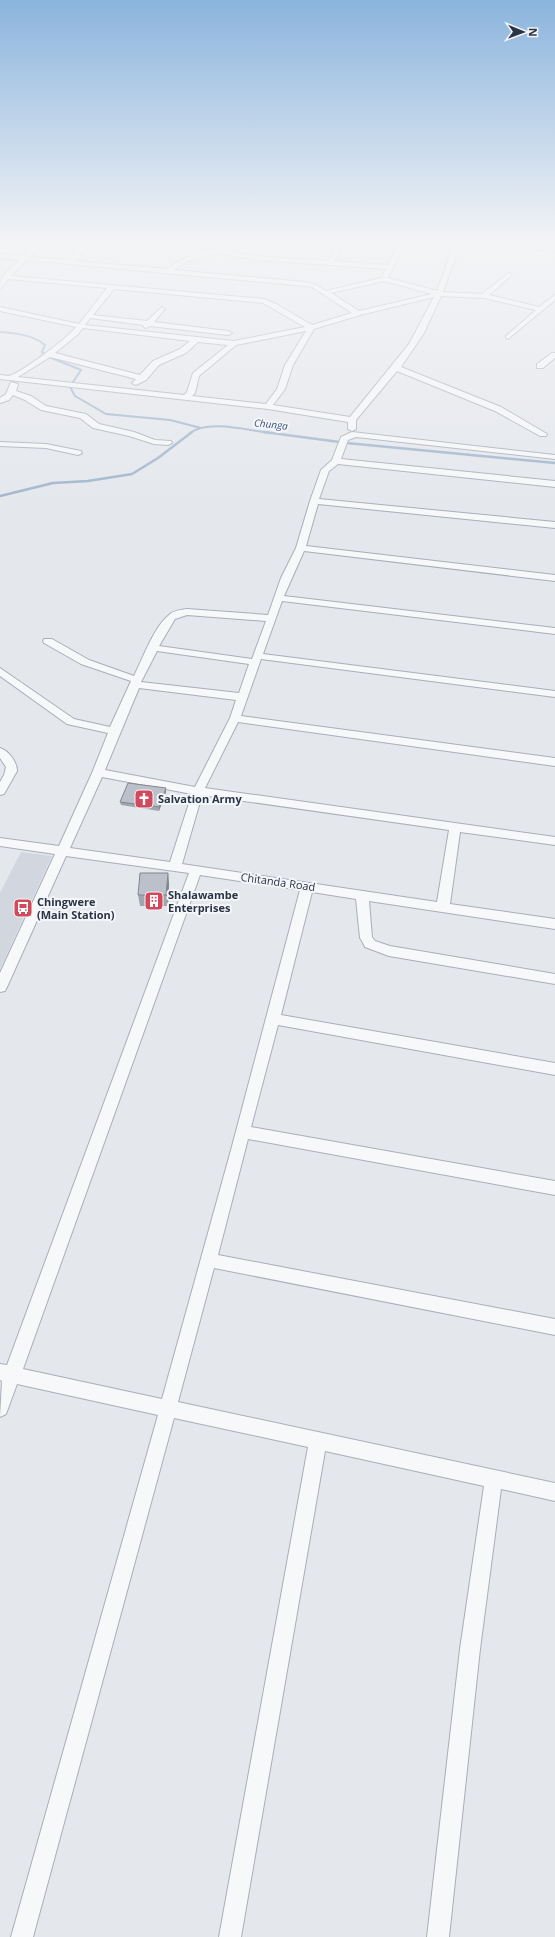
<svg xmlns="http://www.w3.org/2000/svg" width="555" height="1937" viewBox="0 0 555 1937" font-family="'Open Sans',sans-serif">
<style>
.built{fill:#d2d6de}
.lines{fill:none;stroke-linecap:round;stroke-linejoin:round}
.stream-far1{stroke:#9fb4cc;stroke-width:2}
.stream{stroke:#9fb4cc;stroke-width:2.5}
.minor-casing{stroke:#a9aeb7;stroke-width:2}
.minor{fill:#f7f8fa;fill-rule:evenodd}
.wall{fill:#a1a5ae}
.shaded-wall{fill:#83868d}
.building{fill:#bbc0ca;stroke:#83868d}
.labels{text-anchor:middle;stroke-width:4;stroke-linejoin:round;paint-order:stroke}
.far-water-label{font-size:10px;font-style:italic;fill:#34527a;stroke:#f4f6f9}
.poi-label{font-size:11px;font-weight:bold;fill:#2b3445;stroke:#f4f6f9;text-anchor:start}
.street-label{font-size:11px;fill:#2b3445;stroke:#f4f6f9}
</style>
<rect width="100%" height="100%" fill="#e4e7ec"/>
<path class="built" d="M21,852L52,856L0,969V893Z"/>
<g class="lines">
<path class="stream-far1" d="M0,332C15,333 33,335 45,345L42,352L45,355
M49,357L81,370L73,382
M70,387L75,396L106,414L170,420L201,428
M190,433C209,419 250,431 272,433"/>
<path class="stream" d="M264,432L347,443L555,463
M0,496L53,483L88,481L132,474L158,458L192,432"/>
<g class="minor-casing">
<path id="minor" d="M37,242H44L30,257L69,260L85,242L140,245L154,242H167L140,249L89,245L75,261L167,269C189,251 237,242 265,242L228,251L257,256L328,261L339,242H345L334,261L388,265L399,242H405L388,278L437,291L455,242H487L555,247V251L460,244L443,292L482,294L509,273L512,275L511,276L489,295L539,307L555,295V300L508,339L506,338V336L536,310L484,298L441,296L424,333L401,367L501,407L547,434L546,436H540L495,411L397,371L356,420V429L352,431L348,429V422L268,409L0,379V375C3,375 7,376 9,376C21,373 69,337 76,327L0,311V307L79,324L107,288L8,279L2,287L0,288C0,275 11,268 20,260L0,258V254L23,256ZM219,253L257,260L386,269L381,278L326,291L316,285L305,282L174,270L188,261ZM26,260L305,286L312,287L352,313L312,325L276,304L264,299L11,276ZM384,281L432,294L359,311L331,293ZM114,289L263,303L305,327L234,341L85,325L90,318L143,325L144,327L146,328L150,326L228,335L232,333L228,331L154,322L165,309L162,307L147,321L93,315ZM434,297L409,344L350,417L273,405L285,389L293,365L314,329L360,315ZM83,328L190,341L180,349L153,361L140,375L55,353L77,335ZM306,331L285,365L277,389L266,404L192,396L195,393L199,376L236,345ZM198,342L228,345L193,373L187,392L184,395L18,377L50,357L136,379L132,383L136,385L146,380L159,365L186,353Z
M552,353H555V358L543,368H537V364Z
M11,382L18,384L16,391L31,396L46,406L86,414L99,424L134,432L155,440L171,441L172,443L168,445L154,444L129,436L93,428L80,418L41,410L25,400L13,395L9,400L0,403V398L6,394Z
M352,432L555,455V459L356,437L348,440L341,459L555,481V487L338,464L329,471L319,499L555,522V528L318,504L306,546L555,575V581L304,551L284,596L555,628V634L282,601L263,654L555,691V697L261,659L241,716L555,758V766L238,722L205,788L555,837V845L460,832L450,904L555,919V929L369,901L372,937L375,941L390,946L555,974V984L389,956L365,947L362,941L360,938L356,899L312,892L281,1015L555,1063V1075L278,1025L251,1127L555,1181V1195L248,1139L218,1255L555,1319V1335L214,1268L178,1402L555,1483V1501L501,1489L480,1649L449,1937H427L460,1649L484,1486L325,1451L241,1937H219L308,1447L174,1418L33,1937H11L158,1415L17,1384L6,1414L0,1417L2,1381L0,1380V1364L7,1365L189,873L66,856L7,987L5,991L0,992V973L55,854L0,846V838L59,846L92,773L108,733L67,724L0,676V668L74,719L110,727L131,681L81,664L44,643L43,641L44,639H52L89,660L134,676C143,658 154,627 169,615C174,610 181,610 187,609L268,615L281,578L296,548L310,501L321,470L332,460L341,437ZM187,615L266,621L252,659L159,646L175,619ZM157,651L249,664L239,693L141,682ZM139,688L236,700L230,718L195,787L105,770ZM102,777L192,794L170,862L70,848ZM202,795L449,830L437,902L182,864ZM200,875L300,890L231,1150L162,1399L23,1369Z
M0,442L46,444L81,451L82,453L78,455L46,448L0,446Z
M0,748C9,751 17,762 17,771L4,794L0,795V782L4,775L6,767L0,758Z"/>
</g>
<use href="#minor" class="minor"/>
</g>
<path class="wall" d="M166,792L159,811L121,805L120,802Z
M168,873L169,884L168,906H140L138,895Z"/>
<path class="shaded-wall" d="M166,788V792L159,811V807Z
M168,873L169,884L168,906L166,895Z"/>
<path class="building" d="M128,783L166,788L159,807L120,802Z
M140,873H168L166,895H138Z"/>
<linearGradient id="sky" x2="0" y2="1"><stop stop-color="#8bb4dd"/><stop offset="0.47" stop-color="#f3f4f6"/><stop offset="1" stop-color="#f3f4f6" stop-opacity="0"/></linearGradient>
<rect width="555" height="513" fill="url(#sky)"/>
<defs>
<g id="church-square" transform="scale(1)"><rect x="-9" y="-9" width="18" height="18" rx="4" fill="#d1495b" stroke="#f4f6f9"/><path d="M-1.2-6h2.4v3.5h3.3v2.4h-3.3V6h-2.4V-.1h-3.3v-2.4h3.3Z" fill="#fff"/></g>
<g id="building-square" transform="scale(1)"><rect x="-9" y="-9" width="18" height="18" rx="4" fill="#d1495b" stroke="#f4f6f9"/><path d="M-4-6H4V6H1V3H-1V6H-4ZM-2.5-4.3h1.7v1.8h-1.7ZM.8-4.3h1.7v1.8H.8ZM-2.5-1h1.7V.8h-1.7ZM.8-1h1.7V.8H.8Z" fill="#fff"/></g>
<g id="bus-square" transform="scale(1)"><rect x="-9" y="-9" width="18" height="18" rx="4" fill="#d1495b" stroke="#f4f6f9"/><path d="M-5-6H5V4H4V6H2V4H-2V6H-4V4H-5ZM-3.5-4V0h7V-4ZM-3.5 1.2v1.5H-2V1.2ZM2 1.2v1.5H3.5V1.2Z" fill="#fff"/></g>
</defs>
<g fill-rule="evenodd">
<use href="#church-square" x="144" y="799"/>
<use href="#building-square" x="154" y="901"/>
<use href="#bus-square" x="23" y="908"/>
</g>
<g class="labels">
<g class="far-water-label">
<text transform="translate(271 424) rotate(6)" y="4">Chunga</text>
</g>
<g class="poi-label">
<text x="158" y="803">Salvation Army</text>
<text x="168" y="899">Shalawambe<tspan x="168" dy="13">Enterprises</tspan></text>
<text x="37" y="906">Chingwere<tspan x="37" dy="13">(Main Station)</tspan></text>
</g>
<g class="street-label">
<text transform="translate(278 882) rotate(8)" y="4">Chitanda Road</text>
</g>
</g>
<g transform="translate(523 32) rotate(91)" stroke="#f4f6f9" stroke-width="3" paint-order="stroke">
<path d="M0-3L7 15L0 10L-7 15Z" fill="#2b3445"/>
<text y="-6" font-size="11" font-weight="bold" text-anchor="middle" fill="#2b3445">N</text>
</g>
</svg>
